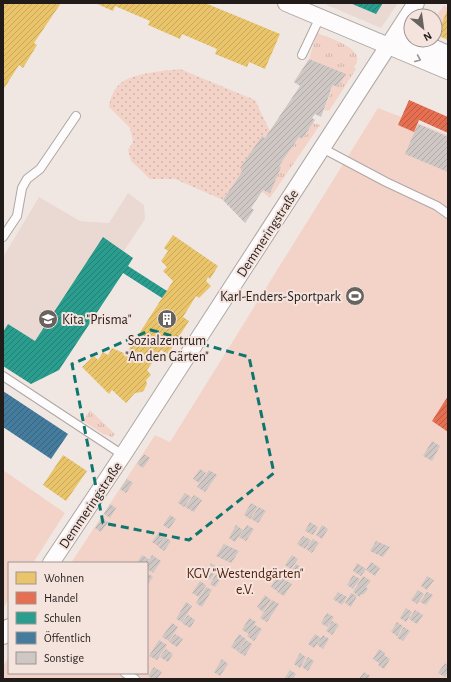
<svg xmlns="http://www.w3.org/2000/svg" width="451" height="682" viewBox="0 0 451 682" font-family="'Alegreya Sans',sans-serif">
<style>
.built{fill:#ead9d2}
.grass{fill:url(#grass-tufts)}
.park{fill:url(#park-dots)}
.garden{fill:#f3d3c8}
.homes{fill:url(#homes-hatch)}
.shops{fill:url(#shops-hatch)}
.schools{fill:url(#schools-hatch)}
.public{fill:url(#public-hatch)}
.building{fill:url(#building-hatch)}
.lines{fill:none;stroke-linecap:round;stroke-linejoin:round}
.lane-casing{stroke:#ada7a4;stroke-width:10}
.street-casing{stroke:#ada7a4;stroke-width:18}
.lane{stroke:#fdfbfb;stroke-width:8}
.street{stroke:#fdfbfb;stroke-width:16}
.oneway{stroke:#9a9796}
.marked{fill:none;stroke:#0f766e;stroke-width:3;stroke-dasharray:8 5;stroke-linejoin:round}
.labels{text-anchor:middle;stroke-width:4;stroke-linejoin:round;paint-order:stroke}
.street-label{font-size:14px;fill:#211c1a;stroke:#f5e4de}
.poi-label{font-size:14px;fill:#211c1a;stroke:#f5e4de;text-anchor:end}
.park-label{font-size:14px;fill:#511d0a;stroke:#f5e4de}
</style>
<defs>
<pattern id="grass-tufts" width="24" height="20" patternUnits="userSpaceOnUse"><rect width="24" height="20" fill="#f3d3c8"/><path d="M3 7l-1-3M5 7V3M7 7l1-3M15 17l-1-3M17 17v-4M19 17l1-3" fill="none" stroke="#d0b5ab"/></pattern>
<pattern id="park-dots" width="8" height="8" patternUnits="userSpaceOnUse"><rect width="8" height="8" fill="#f3d3c8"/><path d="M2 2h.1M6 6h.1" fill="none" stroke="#d0b5ab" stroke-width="1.8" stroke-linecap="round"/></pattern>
<pattern id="homes-hatch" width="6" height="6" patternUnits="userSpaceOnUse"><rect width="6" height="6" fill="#e9c46a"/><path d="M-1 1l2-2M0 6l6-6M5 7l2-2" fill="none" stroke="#c8a85b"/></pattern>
<pattern id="shops-hatch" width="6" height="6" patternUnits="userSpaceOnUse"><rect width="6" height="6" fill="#e76f51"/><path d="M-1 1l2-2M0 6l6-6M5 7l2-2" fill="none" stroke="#bb5a42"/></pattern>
<pattern id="schools-hatch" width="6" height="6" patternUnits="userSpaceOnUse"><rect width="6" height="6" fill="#2a9d8f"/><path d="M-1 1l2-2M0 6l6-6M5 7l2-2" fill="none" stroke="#247f74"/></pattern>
<pattern id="public-hatch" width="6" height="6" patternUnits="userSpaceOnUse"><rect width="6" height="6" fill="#457b9d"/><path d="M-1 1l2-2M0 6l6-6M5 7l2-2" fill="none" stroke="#39647f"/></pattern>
<pattern id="building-hatch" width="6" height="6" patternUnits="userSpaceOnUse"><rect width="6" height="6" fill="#cec7c4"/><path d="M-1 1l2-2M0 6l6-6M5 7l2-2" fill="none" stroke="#b1aaa8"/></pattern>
</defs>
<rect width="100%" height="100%" fill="#f0e7e3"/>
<path class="built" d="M322,3H398L381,28Z
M128,193L144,205L145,219L124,251L133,258L59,370L31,384L3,366V257L39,197L80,221L109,223Z"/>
<path class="grass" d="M444,5L448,8L437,35L435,34V18Z
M317,33C327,37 361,47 357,61C357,64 355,65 354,67L356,69L329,111L324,110L331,91L330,90L333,85L337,87L345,74L309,59Z
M313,123L320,125L270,198L262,192L280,167L279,166L299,137L302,139Z
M90,410L115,434L112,437L103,434L83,421Z"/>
<path class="park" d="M180,69L255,100L270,131L241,168L243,170L223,200L175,179H150L131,161L128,150L133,142L130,128L109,107C110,98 114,88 122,82C134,73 164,71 180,69Z"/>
<path class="garden" d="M378,108L448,135V679H3V666L9,657V673H147V563H71L155,435L170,442Z
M3,470L65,513L33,563H9V599L3,608Z"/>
<path class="homes" d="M3,3H61L34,43L37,45L23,68L19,65L3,90Z
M95,3H205L280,34L265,69L249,62L247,67L215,54L217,49L182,34L180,39L148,25L150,21L115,6L113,11Z
M448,8V40L437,35Z
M173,235L218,266L210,279L208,277L206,281L211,286L199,298L196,296L183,317L189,321L168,354L161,350L147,370L151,375L146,380L147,384L144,390L142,392L135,393L126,403L112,390L109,394L82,367L94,356L98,360L103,352L108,355L112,348L126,354L173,281L163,271L167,267L161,261L168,251L164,248Z
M63,455L87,471L66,501L43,485Z"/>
<path class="shops" d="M409,100L448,117V133L419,120L414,132L398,125Z
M448,396V432L432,421Z"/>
<path class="schools" d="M350,3H383L376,14Z
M103,237L133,258L128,266L167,291L162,298L123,273L59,370L31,384L3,366V332L8,324L35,341Z"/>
<path class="public" d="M3,391L68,434L51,459L3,427Z"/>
<path class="building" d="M309,59L346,74L337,87L333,85L330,90H331L321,117L315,114L312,118L315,120L302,139L299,137L279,166L281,167L270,193L263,190L251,208L254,210L245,223L223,200L243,170L240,168L262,136L265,138L300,86L294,82Z
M418,124L448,137V172L405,154Z
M432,441L440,446L432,461L423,456Z
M144,454L150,458L143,468L137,464Z
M200,469L206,473L199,483L193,479Z
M209,470L217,475L205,492L197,487Z
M127,479L133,483L126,493L120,489Z
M185,493L191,497L184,507L178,503Z
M194,495L202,500L194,512L185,507Z
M251,503L258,507L250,519L244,515Z
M110,504L116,508L110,518L104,514Z
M259,507L266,511L258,523L251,519Z
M170,515L176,519L169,529L163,525Z
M102,518L108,522L101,532L95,528Z
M310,522L318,527L313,535L305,531Z
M236,525L243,530L235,542L229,538Z
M247,525L254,529L246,541L239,537Z
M322,525L328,529L322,539L316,535Z
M159,532L165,536L158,546L152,542Z
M303,536L311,540L305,549L297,544Z
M165,537L171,541L164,551L158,547Z
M313,539L319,543L312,553L306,549Z
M376,541L390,547L383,557L370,551Z
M224,544L239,551L231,563L216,556Z
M142,555L149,559L146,563H137Z
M152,555L161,561L153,573L147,569V564Z
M292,555L298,559L291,569L285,565Z
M371,562L380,568L375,576L366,570Z
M211,563L218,568L210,580L204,576Z
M357,563L366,569L361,576L353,571Z
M296,564L302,568L295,578L289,574Z
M221,565L227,569L215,587L210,584Z
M147,573L153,577L148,584L147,583Z
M278,575L285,579L277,591L271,587Z
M353,575L360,579L353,589L347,585Z
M363,576L371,581L366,587L368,589L363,595L361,594L360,597L353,592Z
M427,576L434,580L427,590L421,586Z
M285,580L292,584L284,596L277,592Z
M200,581L206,585L199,597L192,593Z
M206,587L212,590L202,607L196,603Z
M418,590L424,594L417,604L411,600Z
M338,592L347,597L342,605L333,599Z
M427,592L433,595L426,605L420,602Z
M351,593L357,596L351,607L345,603Z
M265,595L271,600L263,612L257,607Z
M272,600L279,604L267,622L260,618Z
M186,602L192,606L182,622L176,619Z
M406,608L412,612L406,622L400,618Z
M415,610L423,615L417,624L409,619Z
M327,613L334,617L327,627L321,623Z
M188,615L195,620L190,628L182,623Z
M249,618L256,622L251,630L255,625L262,629L254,641L247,636L249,634L242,630Z
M332,621L339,625L332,635L326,631Z
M397,622L403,626L397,636L391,632Z
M172,623L178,627L169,641L162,637Z
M404,627L410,631L403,641L397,638Z
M175,634L183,639L177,647L169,642Z
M239,634L246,639L238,651L231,647Z
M315,634L321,638L314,648L308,644Z
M323,635L329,639L323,649L317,645Z
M159,640L167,645L157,660L149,656Z
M246,640L252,644L245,656L238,652Z
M166,649L173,654L168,662L160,657Z
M379,649L385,653L384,655L390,659L384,669L378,665L379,663L373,659Z
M300,653L306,657L300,668L294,664Z
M308,657L314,661L308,671L302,667Z
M222,659L228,664L220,676L214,672Z
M445,663L448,665V672L445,677L438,673Z
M154,667L162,672L157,679H153L148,676Z
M290,670L296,674L293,679H284Z
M364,672L370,676L368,679H359Z"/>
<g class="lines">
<g class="lane-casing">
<path id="lane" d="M302,55L320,17
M322,148L386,182L437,206L448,214
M3,237L17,216L22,188L27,179L40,169L76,116
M3,376L123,455
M125,673L135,679"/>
</g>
<g class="street-casing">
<path id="street" d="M286,3L448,71
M388,46C413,37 425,44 448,54
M51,563L123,455L416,3
M3,636L9,627"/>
</g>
<use href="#lane" class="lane"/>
<use href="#street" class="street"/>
</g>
<defs><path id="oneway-chevron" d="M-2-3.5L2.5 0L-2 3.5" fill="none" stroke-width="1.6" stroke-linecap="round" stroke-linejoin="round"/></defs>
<use class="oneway" href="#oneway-chevron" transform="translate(418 59) rotate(23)"/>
<path class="marked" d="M151,330L249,357L274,473L189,540L103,523L72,364Z"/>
<defs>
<g id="stadium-disc" transform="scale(1)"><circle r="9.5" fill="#696360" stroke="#f5e4de"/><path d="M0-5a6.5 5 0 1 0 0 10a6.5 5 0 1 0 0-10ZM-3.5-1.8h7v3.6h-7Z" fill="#fff"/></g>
<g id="school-disc" transform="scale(1)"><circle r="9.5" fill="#696360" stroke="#f5e4de"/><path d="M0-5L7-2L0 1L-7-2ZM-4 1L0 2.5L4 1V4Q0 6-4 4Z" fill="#fff"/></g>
<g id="building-disc" transform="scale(1)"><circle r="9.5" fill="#696360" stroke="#f5e4de"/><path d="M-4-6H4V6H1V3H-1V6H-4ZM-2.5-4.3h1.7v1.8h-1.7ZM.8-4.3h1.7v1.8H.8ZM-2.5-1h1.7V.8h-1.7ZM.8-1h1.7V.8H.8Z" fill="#fff"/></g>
</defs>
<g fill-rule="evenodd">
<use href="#stadium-disc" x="355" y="296"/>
<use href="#school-disc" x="48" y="319"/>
<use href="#building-disc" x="167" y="319"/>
</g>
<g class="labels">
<g class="street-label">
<text transform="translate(267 233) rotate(-57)" y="5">Demmeringstraße</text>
<text transform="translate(90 505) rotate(-56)" y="5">Demmeringstraße</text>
</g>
<g class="poi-label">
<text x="341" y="301">Karl-Enders-Sportpark</text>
<text x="62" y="324" text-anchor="start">Kita "Prisma"</text>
<text x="167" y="345" text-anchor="middle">Sozialzentrum<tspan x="167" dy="16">"An den Gärten"</tspan></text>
</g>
<g class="park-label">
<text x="245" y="578">KGV "Westendgärten"<tspan x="245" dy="16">e.V.</tspan></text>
</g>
</g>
<rect width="451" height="682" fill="none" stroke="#211c1a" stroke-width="8"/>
<rect x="8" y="562" width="140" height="112" fill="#f5e4de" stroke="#a09490"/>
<rect x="16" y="572" width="20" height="12" fill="#e9c46a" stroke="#a09490"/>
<text x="44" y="582" font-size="12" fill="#211c1a">Wohnen</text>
<rect x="16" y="592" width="20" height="12" fill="#e76f51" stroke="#a09490"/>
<text x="44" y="602" font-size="12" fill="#211c1a">Handel</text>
<rect x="16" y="612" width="20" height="12" fill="#2a9d8f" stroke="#a09490"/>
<text x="44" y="622" font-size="12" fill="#211c1a">Schulen</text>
<rect x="16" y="632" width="20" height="12" fill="#457b9d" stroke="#a09490"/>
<text x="44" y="642" font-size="12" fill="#211c1a">Öffentlich</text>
<rect x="16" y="652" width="20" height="12" fill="#cec7c4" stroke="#a09490"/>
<text x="44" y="662" font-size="12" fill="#211c1a">Sonstige</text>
<g transform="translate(423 28) rotate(151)"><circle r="19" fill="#f5e4de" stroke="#a09490"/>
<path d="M0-3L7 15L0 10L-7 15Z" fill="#696360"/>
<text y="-6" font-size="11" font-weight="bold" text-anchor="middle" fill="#211c1a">N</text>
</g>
</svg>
